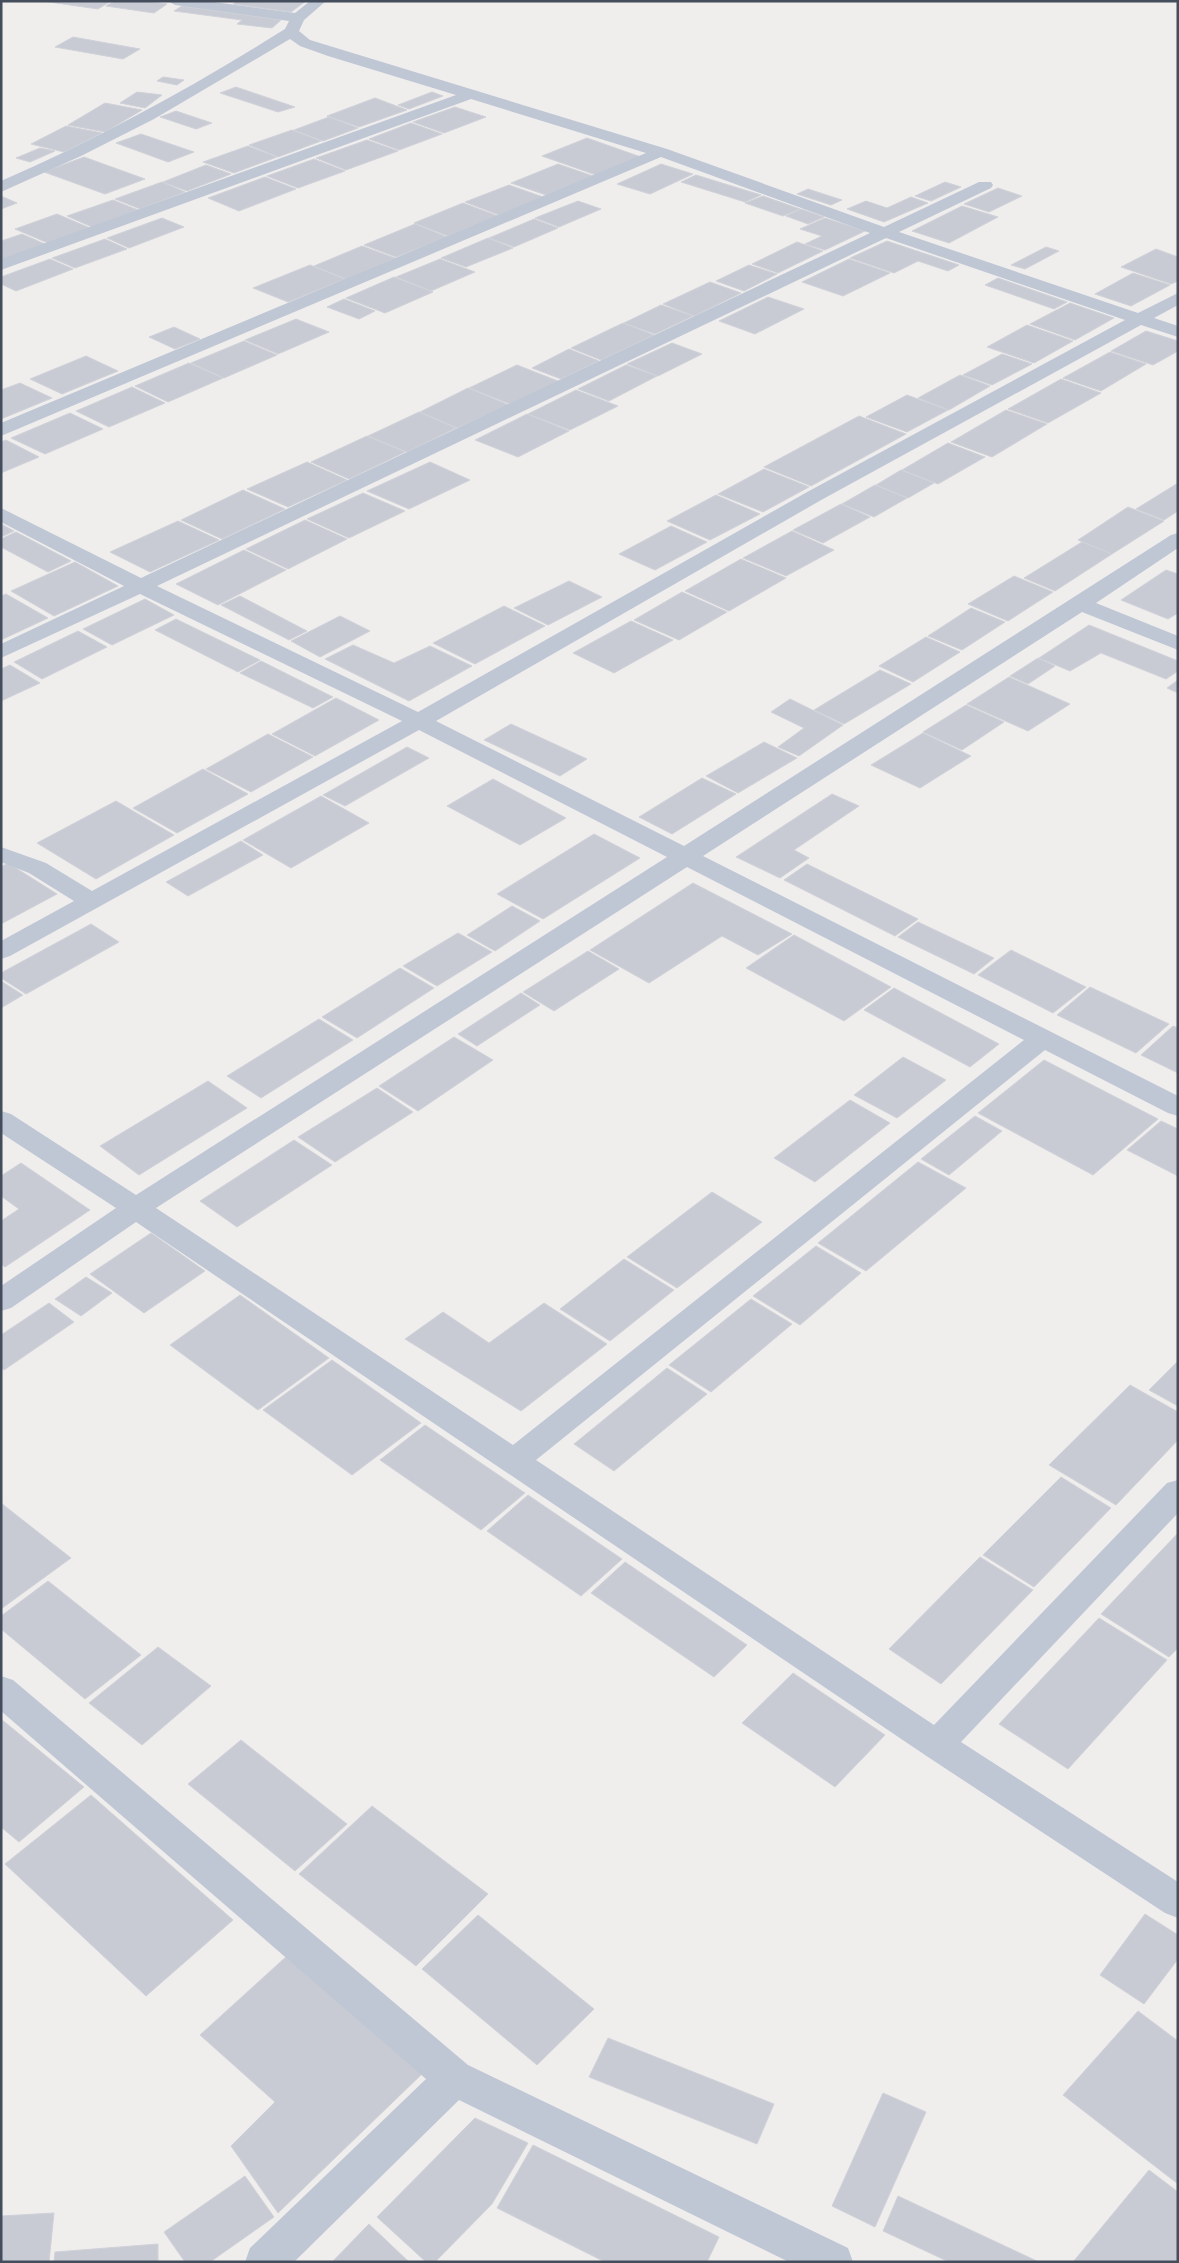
<svg xmlns="http://www.w3.org/2000/svg" width="1179" height="2263" viewBox="0 0 1179 2263" font-family="Karla,sans-serif">
<style>
.building{fill:#c8cbd3;stroke:#d0d2d9}
.lines{fill:none;stroke-linecap:round;stroke-linejoin:round}
.minor{fill:#bfc7d4;fill-rule:evenodd}
</style>
<rect width="100%" height="100%" fill="#f0eded"/>
<path class="building" d="M42,1H111L98,9Z
M114,1H143L167,4L154,13L106,6Z
M237,1H306L291,12L233,4Z
M182,6L281,20L272,28L237,24L242,20L174,11Z
M73,37L140,49L123,59L55,47Z
M163,77L184,80L177,85L157,81Z
M236,87L295,107L278,112L220,93Z
M137,92L162,95L145,108L120,103Z
M432,92L443,96L409,109L398,105Z
M375,98L407,110L359,127L327,116Z
M105,103L142,110L105,132L68,125Z
M455,107L486,117L444,133L413,122Z
M176,111L212,123L196,129L160,117Z
M329,117L358,128L323,141L294,130Z
M411,123L442,134L399,150L369,139Z
M66,126L102,133L64,152L31,144Z
M292,130L321,141L278,157L249,145Z
M141,134L194,152L168,162L116,143Z
M587,138L641,157L596,175L542,156Z
M367,140L398,151L346,170L316,158Z
M248,146L277,157L234,173L203,162Z
M40,148L55,151L30,162L16,158Z
M84,157L145,179L105,194L44,172Z
M314,159L345,171L298,188L267,176Z
M558,164L593,176L546,195L511,183Z
M661,164L693,174L650,194L617,184Z
M206,165L231,174L187,191L163,182Z
M696,175L761,195L745,202L681,182Z
M265,177L296,189L239,211L208,198Z
M162,182L185,192L140,209L115,199Z
M945,182L961,187L931,201L915,196Z
M509,185L543,197L499,215L465,202Z
M998,188L1022,196L989,212L964,204Z
M808,189L842,200L831,205L797,194Z
M1,196L17,203L1,209Z
M763,196L800,209L783,216L745,203Z
M911,197L928,203L884,222L847,209L866,201L887,208Z
M113,200L138,210L92,227L67,216Z
M578,201L601,209L559,227L535,218Z
M463,203L498,216L448,236L414,223Z
M962,206L998,217L949,243L912,231Z
M801,209L824,217L808,224L786,216Z
M57,214L90,228L48,243L15,229Z
M162,218L184,227L129,248L107,238Z
M825,218L865,231L825,250L805,244L822,236L800,229Z
M534,219L558,228L514,247L489,238Z
M415,224L447,237L396,257L364,245Z
M22,234L45,244L4,259L1,258V241Z
M488,238L513,248L466,267L441,258Z
M105,239L127,249L75,268L52,258Z
M887,241L959,265L948,271L918,261L894,273L850,258Z
M797,242L823,251L778,273L752,264Z
M362,246L395,258L346,279L314,266Z
M1046,247L1059,251L1025,269L1011,265Z
M1156,249L1178,257V281L1171,284L1121,267Z
M50,259L73,269L16,291L1,284V277Z
M440,259L475,272L431,291L396,277Z
M849,259L890,273L843,296L802,282Z
M310,265L345,279L288,302L253,288Z
M749,265L777,274L744,291L716,281Z
M1133,273L1170,285L1131,306L1095,294Z
M394,277L433,292L385,313L346,298Z
M998,278L1067,302L1054,309L985,285Z
M710,282L741,293L694,316L663,304Z
M768,297L804,309L755,334L719,321Z
M344,299L375,311L359,319L327,307Z
M1070,303L1114,318L1075,340L1030,324Z
M661,305L693,316L655,334L624,323Z
M296,319L329,332L278,354L245,340Z
M623,323L654,335L601,360L571,348Z
M1027,325L1073,341L1034,363L987,347Z
M174,327L200,339L175,349L149,337Z
M1146,331L1178,341V351L1153,365L1111,351Z
M244,341L277,355L224,378L191,363Z
M672,343L702,354L658,376L627,364Z
M569,349L599,361L561,379L532,368Z
M1110,352L1146,364L1101,391L1063,378Z
M1002,354L1032,364L992,385L963,375Z
M86,356L118,371L62,394L30,379Z
M189,363L223,378L168,402L135,386Z
M517,365L558,381L510,404L469,388Z
M626,365L657,376L609,401L578,389Z
M960,375L990,386L949,410L918,398Z
M1061,379L1101,393L1048,423L1008,409Z
M20,383L52,398L1,419V390Z
M132,387L165,403L109,427L76,411Z
M468,388L509,405L457,428L420,412Z
M576,390L618,406L570,430L528,414Z
M907,395L948,410L907,432L866,417Z
M1006,410L1047,424L992,457L951,442Z
M419,412L456,428L407,452L368,436Z
M70,413L103,429L45,454L11,438Z
M527,414L569,431L518,457L475,440Z
M859,416L906,434L811,486L764,467Z
M367,436L405,452L349,479L311,462Z
M6,440L39,457L1,473V442Z
M948,443L985,457L938,484L902,470Z
M307,462L347,480L288,507L247,489Z
M430,462L470,480L409,509L367,491Z
M764,469L809,487L763,512L718,494Z
M901,470L934,483L908,498L876,485Z
M1178,483V511L1164,520L1136,509Z
M875,485L907,498L874,517L842,504Z
M243,490L285,509L222,539L181,520Z
M363,493L405,511L349,538L307,519Z
M716,495L760,514L710,540L667,521Z
M841,504L870,517L823,543L793,530Z
M1128,507L1164,521L1112,554L1078,540Z
M305,520L347,539L288,569L246,549Z
M178,521L219,540L150,572L110,552Z
M1,524L14,531L1,537Z
M671,526L707,542L655,570L619,554Z
M792,531L834,550L786,576L743,558Z
M16,532L71,561L48,572L1,547V539Z
M1082,542L1112,554L1055,591L1024,578Z
M244,550L286,570L218,605L176,584Z
M741,559L786,578L729,611L685,591Z
M75,562L118,586L54,616L11,591Z
M1166,570L1178,574V613L1168,619L1121,600Z
M1014,576L1053,592L1008,621L968,604Z
M569,581L602,597L548,625L514,608Z
M682,592L727,612L679,640L634,620Z
M6,594L48,618L1,640V596Z
M240,596L307,631L289,640L221,605Z
M145,599L174,615L112,645L83,629Z
M504,606L545,626L475,664L433,643Z
M971,608L1005,622L962,650L928,636Z
M340,616L370,631L320,657L291,641Z
M176,619L260,660L238,672L155,630Z
M631,621L673,640L614,673L573,653Z
M1089,625L1178,661V671L1166,679L1101,653L1070,671L1039,658Z
M78,631L107,647L42,679L14,662Z
M926,637L960,652L913,682L879,666Z
M353,645L394,663L430,646L472,666L409,701L325,659Z
M1038,658L1055,666L1028,684L1010,676Z
M261,661L333,697L313,708L240,673Z
M10,665L40,683L1,701V669Z
M880,670L911,684L844,724L814,710Z
M1009,677L1070,704L1028,731L967,704Z
M1178,680V693L1167,688Z
M336,698L379,720L315,756L272,734Z
M790,699L843,725L799,756L778,747L804,728L771,712Z
M966,705L1004,722L962,750L923,732Z
M511,724L587,759L560,776L484,740Z
M923,733L971,756L920,788L871,765Z
M268,734L313,757L251,792L206,769Z
M764,742L797,758L738,793L706,776Z
M407,747L429,758L345,806L323,795Z
M203,769L248,794L177,833L133,808Z
M702,778L736,794L672,834L639,817Z
M493,779L566,818L520,845L447,806Z
M832,794L859,806L794,850L809,858L780,878L736,857Z
M321,796L369,823L291,868L243,840Z
M116,801L174,835L96,879L37,843Z
M594,834L640,858L543,919L497,894Z
M241,841L263,855L188,896L166,882Z
M8,863L57,894L1,924V867Z
M807,864L918,919L895,936L784,880Z
M693,883L792,934L758,955L722,936L649,983L590,950Z
M512,906L540,921L495,951L467,935Z
M918,922L994,958L974,974L898,937Z
M91,924L119,942L26,994L1,978V973Z
M458,933L492,952L437,986L403,966Z
M794,935L891,987L844,1021L746,968Z
M1011,950L1086,987L1053,1013L978,975Z
M588,951L619,969L554,1011L523,992Z
M400,968L434,988L357,1038L322,1017Z
M1,981L23,995L1,1008Z
M1090,987L1169,1024L1136,1053L1057,1015Z
M894,988L999,1044L970,1067L864,1010Z
M521,993L540,1005L477,1046L458,1034Z
M319,1019L353,1040L261,1098L227,1076Z
M1173,1026L1178,1028V1073L1141,1055Z
M454,1037L493,1060L418,1111L379,1086Z
M903,1057L946,1080L897,1118L854,1095Z
M1044,1060L1158,1119L1093,1175L978,1113Z
M208,1081L247,1108L139,1175L100,1146Z
M377,1088L413,1112L335,1162L298,1137Z
M850,1100L890,1123L815,1182L774,1158Z
M975,1116L1002,1131L949,1175L921,1159Z
M1161,1121L1178,1129V1176L1127,1150Z
M294,1140L332,1165L237,1227L200,1201Z
M918,1162L966,1188L866,1271L818,1243Z
M21,1163L90,1210L5,1267L1,1264V1221L19,1209L1,1196V1176Z
M712,1192L762,1222L677,1288L627,1257Z
M151,1233L205,1271L144,1313L90,1274Z
M816,1246L861,1273L800,1325L753,1296Z
M624,1259L674,1290L610,1341L560,1309Z
M86,1277L112,1293L81,1316L55,1299Z
M240,1295L329,1358L258,1410L170,1345Z
M751,1299L792,1324L711,1392L669,1365Z
M49,1303L74,1322L4,1370L1,1368V1335Z
M544,1303L607,1344L521,1411L405,1339L443,1312L489,1343Z
M332,1360L421,1423L352,1475L263,1410Z
M1178,1361V1406L1149,1390Z
M667,1368L707,1394L614,1471L574,1444Z
M1130,1385L1178,1412V1440L1116,1505L1049,1465Z
M425,1425L525,1493L481,1530L380,1460Z
M1061,1477L1111,1508L1034,1587L983,1555Z
M528,1495L622,1559L581,1596L487,1531Z
M1,1503L71,1558L1,1609Z
M1178,1533V1648L1169,1657L1101,1614Z
M980,1557L1033,1590L941,1684L889,1649Z
M625,1562L747,1645L714,1677L591,1593Z
M48,1581L141,1655L85,1699L1,1629V1616Z
M1099,1618L1167,1660L1068,1769L999,1724Z
M158,1647L211,1686L142,1745L89,1703Z
M793,1673L885,1735L835,1787L742,1723Z
M1,1719L84,1787L19,1842L1,1827Z
M241,1740L347,1824L295,1871L188,1784Z
M91,1795L233,1920L146,1996L5,1864Z
M372,1806L488,1894L416,1966L299,1874Z
M1145,1914L1178,1935V1959L1144,2004L1100,1975Z
M478,1915L594,2009L537,2065L422,1969Z
M288,1955L423,2073L278,2213L231,2146L275,2102L200,2035Z
M1138,2011L1178,2041V2184L1063,2095Z
M608,2038L774,2104L757,2144L589,2077Z
M883,2093L926,2112L875,2227L832,2206Z
M475,2118L528,2143L492,2204L435,2262H426L377,2217Z
M533,2145L719,2237L707,2262H605L497,2208Z
M1149,2170L1178,2192V2262H1073Z
M245,2176L274,2217L210,2262H185L164,2232Z
M898,2196L1039,2262H949L883,2231Z
M54,2213L49,2262H1V2216Z
M369,2224L409,2262H332Z
M158,2244V2262H54L55,2252Z"/>
<g class="lines">
<path class="minor" d="M168,1H207L295,13L310,1H326L304,20L299,31L310,40L667,149L884,227L979,182H991L993,185L991,188L899,232L1138,313L1178,293V305L1154,318L1178,326V337L1141,325L823,499L436,721L684,846L1171,535L1178,533V548L1096,603L1178,636V650L1082,612L703,856L1178,1096V1116L1168,1113L1045,1050L536,1460L934,1725L1167,1483L1178,1480V1513L961,1742L1178,1882V1918L1165,1913L925,1755L136,1222L11,1308L1,1311V1286L116,1208L1,1133V1111L11,1114L136,1195L667,857L419,730L10,956L1,959V941L74,901L29,873L1,862V847L46,863L92,891L402,721L140,594L1,658V644L124,586L1,522V508L141,578L870,233L661,157L1,436V423L646,153L471,99L1,270V259L456,95L328,56L300,46L290,39L154,119L81,156L1,192V181C100,138 194,86 285,29L289,21L175,5ZM886,238L1125,320L809,491L418,712L157,586ZM687,867L1024,1040L513,1445L156,1208Z
M1,1676L13,1680L468,2065L848,2248L853,2262H789L459,2100L294,2262H245L250,2248L426,2079L1,1711Z"/>
</g>
<rect width="1179" height="2263" fill="none" stroke="#444d5c" stroke-width="5"/>
</svg>
